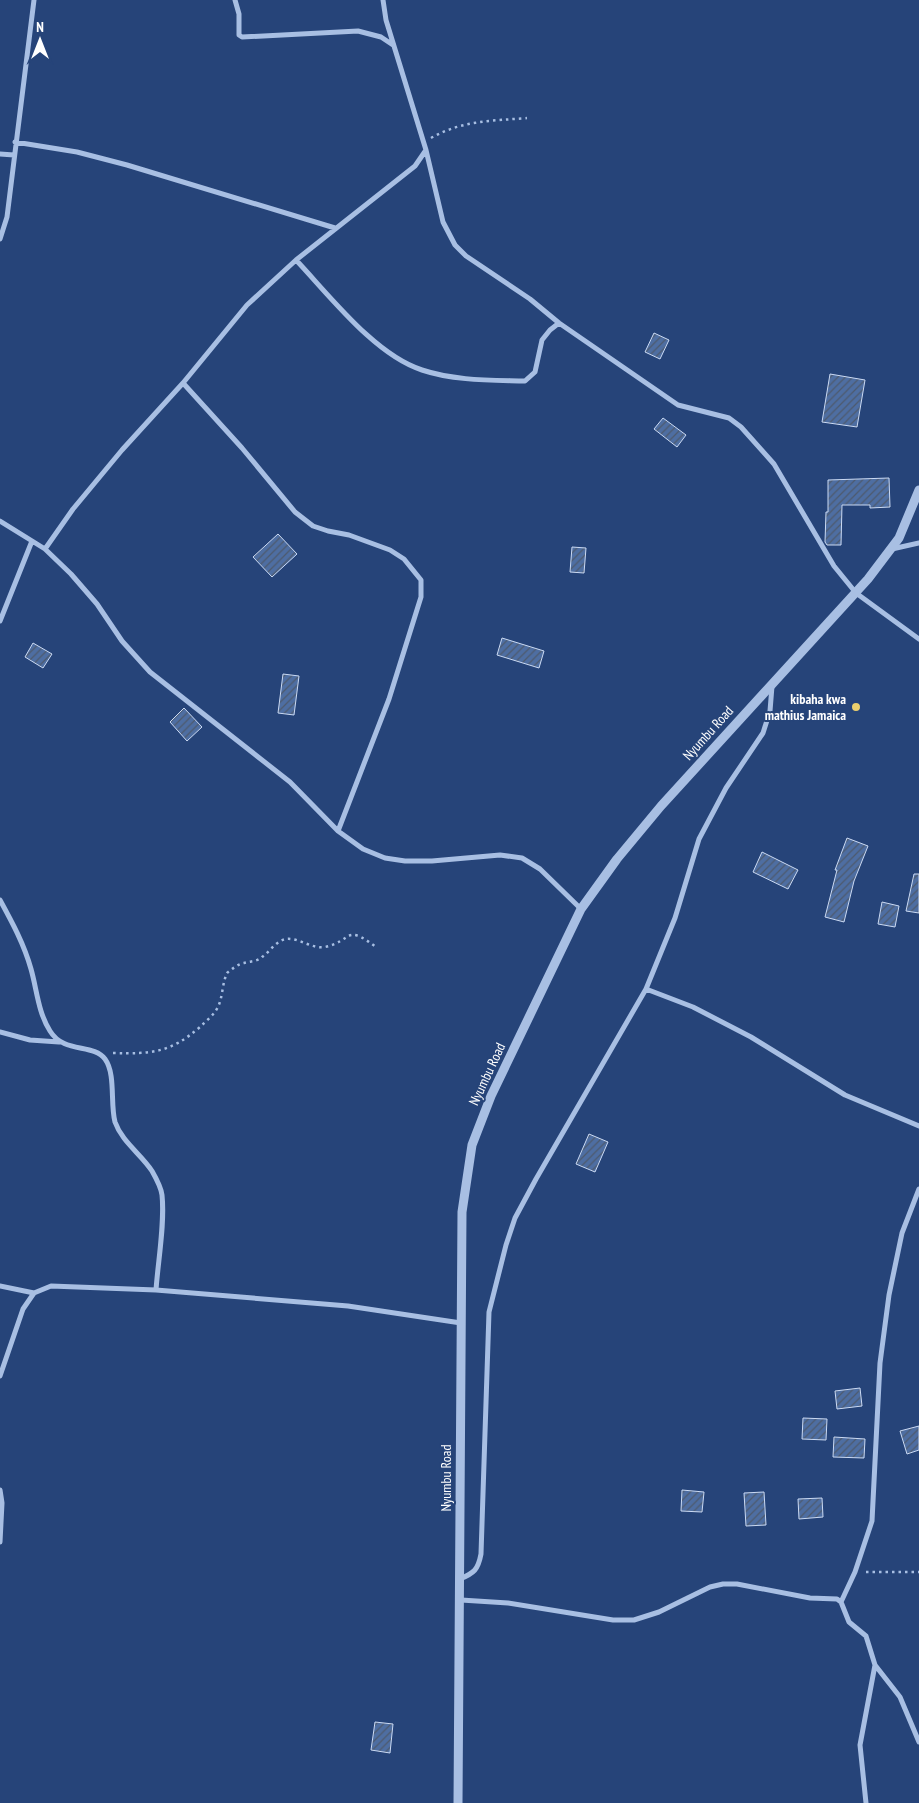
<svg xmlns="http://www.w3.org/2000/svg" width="919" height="1803" viewBox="0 0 919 1803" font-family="'PT Sans Narrow',sans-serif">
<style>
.building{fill:url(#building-hatch);stroke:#cbdaf3}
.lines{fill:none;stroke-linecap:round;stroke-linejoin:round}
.path{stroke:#a8bfe3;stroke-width:2.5;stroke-dasharray:2.5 4;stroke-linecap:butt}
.minor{stroke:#a8bfe3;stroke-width:5}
.tertiary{stroke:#a8bfe3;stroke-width:9}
.poi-dot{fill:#ecd06e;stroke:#264479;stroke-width:2}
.labels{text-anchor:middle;stroke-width:4;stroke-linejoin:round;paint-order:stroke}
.poi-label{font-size:14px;font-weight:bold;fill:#fff;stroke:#264479;text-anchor:end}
.street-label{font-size:14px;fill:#fff;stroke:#264479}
</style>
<defs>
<pattern id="building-hatch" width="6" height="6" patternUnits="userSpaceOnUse" patternTransform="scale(1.25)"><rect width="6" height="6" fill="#4e6ea2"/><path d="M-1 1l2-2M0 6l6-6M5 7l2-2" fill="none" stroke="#4d5a6e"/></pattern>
</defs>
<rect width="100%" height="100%" fill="#264479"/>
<path class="building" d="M654,333L669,340L660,359L645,352Z
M830,374L865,380L857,427L822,422Z
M663,418L686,435L677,447L654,429Z
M889,478L890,507L870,508V505H842L841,545H827L825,542L826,512H828V480Z
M278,534L297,554L272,577L253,557Z
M572,547L586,548L584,573L570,572Z
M502,638L544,651L539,668L497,655Z
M33,643L52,654L43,668L25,657Z
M283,674L299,676L294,715L278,713Z
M184,708L202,727L187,741L170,722Z
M847,838L868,846L854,881L844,922L825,917L837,870H835Z
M762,852L798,870L788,889L753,872Z
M914,874H919V913L906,911Z
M882,902L899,906L895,927L878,924Z
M589,1134L608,1142L595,1172L576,1164Z
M860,1388L862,1406L837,1409L835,1391Z
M803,1418L827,1419L826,1440L802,1439Z
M919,1426V1450L907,1454L900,1431Z
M834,1437L865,1439L864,1458L833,1457Z
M682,1490L704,1492L702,1512L681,1511Z
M764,1492L766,1525L746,1526L744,1493Z
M822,1498L823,1517L799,1519L798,1499Z
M375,1722L393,1724L390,1753L371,1750Z"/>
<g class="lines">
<path class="path" d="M431,138C463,120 492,121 527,118
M113,1053C152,1054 170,1053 200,1027C206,1021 214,1015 218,1007C223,996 222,984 227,973C232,969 238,964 244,963C250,961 257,962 262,957C271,951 278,937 291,939C302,940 313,949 325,947C353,941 344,923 376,947
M866,1572H919"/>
<path class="minor" d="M235,0L239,14V35L242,37L358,31L381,37L393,45
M15,142L77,152L127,165L335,228
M426,150L443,222L455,245L466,256L530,299L559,323L678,405L729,418L741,427L774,464L834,566L856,593L919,639
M0,154L14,155
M0,239L7,217L34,0
M296,260C330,296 375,355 422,370C455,381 491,380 525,381L535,372L542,340L550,330L559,323
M183,383L242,448L295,512L313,526L328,531L349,535L390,550L404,559L421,580V597L389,699L338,831
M0,521L45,549L71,574L97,604L122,641L150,672L290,782L338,831L363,849L385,858L405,861H432L500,855L522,858L540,869L581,909
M45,549L73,509L122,450L183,383L247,305L296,260L415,166L426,150L386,20L383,0
M892,549L919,543
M0,621L32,541
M0,900C12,922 24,944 31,969C37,990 38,1012 50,1031C64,1054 93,1043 105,1059C116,1074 110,1104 115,1122C122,1142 141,1154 152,1171C156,1178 161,1187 162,1195C165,1223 158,1261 156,1290
M646,989L693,1007L751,1037L845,1095L919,1126
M0,1032L30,1040L59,1042
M0,1286L34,1293
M0,1376L23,1309L34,1293L51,1286L156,1290L348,1306L461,1323
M0,1490L2,1503L0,1542
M460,1579C474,1573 478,1570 481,1554L489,1312L506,1245L515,1218L536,1179L646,989L675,918L699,839L726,788L763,733L770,711L772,686
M461,1600L508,1603L613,1620H634L659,1612L710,1587L723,1584H737L810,1598L837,1599L841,1602L849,1622L866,1636L875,1665L900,1697L919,1742
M841,1602L855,1572L872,1521L880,1363L889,1295L902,1233L919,1189
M866,1803L860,1745L875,1665"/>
<path class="tertiary" d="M458,1803L462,1212L472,1145L491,1096L581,909L617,859L661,806L868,579L899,538L919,490"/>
</g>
<circle class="poi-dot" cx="856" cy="707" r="5"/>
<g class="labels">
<g class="poi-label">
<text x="846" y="704">kibaha kwa<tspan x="846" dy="16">mathius Jamaica</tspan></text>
</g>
<g class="street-label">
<text transform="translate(708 733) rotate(-48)" y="5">Nyumbu Road</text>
<text transform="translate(487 1074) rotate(-65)" y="5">Nyumbu Road</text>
<text transform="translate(446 1478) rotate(-90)" y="5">Nyumbu Road</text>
</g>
</g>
<g transform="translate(40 40)" stroke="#264479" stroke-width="4" paint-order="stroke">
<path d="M0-4L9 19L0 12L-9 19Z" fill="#ffffff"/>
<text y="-8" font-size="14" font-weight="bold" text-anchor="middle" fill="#ffffff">N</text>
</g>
</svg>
